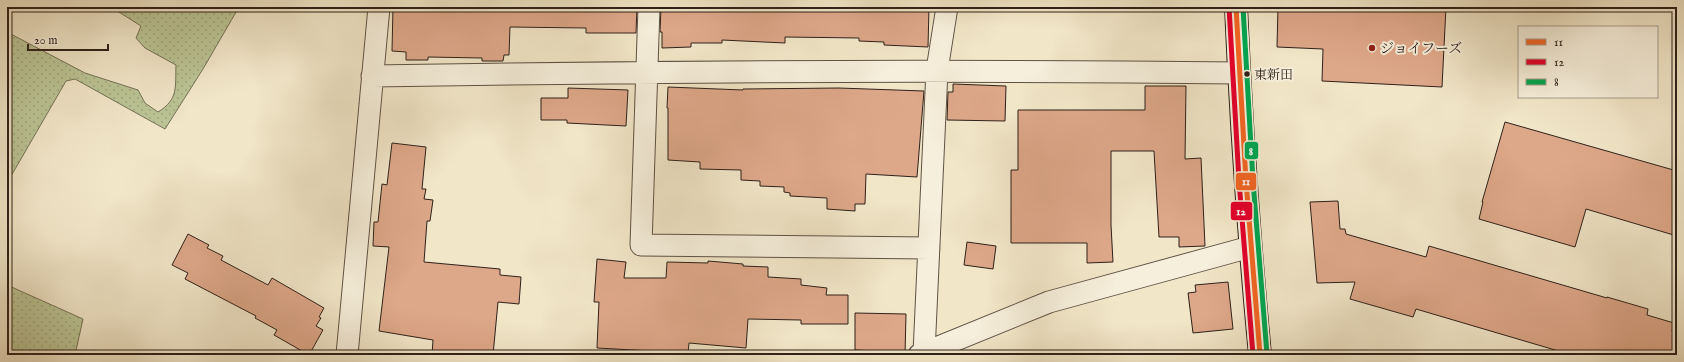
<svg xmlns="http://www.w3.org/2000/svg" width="1684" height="362" viewBox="0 0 1684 362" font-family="'IM FELL English','Noto Serif JP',serif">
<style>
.grass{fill:url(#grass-dots);stroke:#747257}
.building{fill:#dda789;stroke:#2e2119}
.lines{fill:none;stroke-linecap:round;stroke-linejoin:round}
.street-casing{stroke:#5f5245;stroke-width:23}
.secondary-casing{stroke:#2e2119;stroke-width:24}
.street{stroke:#f6efdb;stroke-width:21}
.secondary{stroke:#f6efdb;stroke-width:22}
.bus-1-casing{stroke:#f6efdb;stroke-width:8}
.bus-2-casing{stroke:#f6efdb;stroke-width:8}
.bus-3-casing{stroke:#f6efdb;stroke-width:8}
.bus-1{stroke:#f26522;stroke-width:5}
.bus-2{stroke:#e4002b;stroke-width:5}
.bus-3{stroke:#00a651;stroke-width:5}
.poi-dot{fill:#8f2418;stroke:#f6efdb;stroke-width:1.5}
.bus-dot{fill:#2e2119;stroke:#f6efdb;stroke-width:1.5}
.labels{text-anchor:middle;stroke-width:4;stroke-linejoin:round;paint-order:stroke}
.bus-label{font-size:13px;fill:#2e2119;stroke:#f6efdb;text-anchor:start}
.poi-label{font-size:14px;fill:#2e2119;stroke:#f6efdb;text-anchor:start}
.line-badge{stroke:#f6efdb;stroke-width:1.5}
.badge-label{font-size:11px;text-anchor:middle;font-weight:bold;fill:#fff}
</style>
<defs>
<pattern id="grass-dots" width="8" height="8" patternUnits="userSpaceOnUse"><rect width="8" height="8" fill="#bbc495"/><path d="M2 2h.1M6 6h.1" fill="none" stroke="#a1a880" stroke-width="1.8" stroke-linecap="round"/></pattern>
</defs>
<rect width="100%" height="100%" fill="#f1e6c8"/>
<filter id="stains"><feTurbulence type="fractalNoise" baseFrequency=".005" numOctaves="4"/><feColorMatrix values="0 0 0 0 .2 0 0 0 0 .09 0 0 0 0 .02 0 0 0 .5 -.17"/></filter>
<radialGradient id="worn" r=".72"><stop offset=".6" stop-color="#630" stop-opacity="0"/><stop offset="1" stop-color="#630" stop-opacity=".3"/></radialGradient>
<path class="grass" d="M111,7H239L203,69L165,129L75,79L66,81L7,183V32L85,73L138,90L145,103L158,112C179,99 175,87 176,65L145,48L136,38L141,26Z
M7,285L83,319L75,355H7Z"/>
<path class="building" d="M393,7H637L636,33H586V28L510,27L509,55H504L503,61H482V58L428,57V60H406V52L392,51Z
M661,7H929L928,47L884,45V42L859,41V38L785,37V43L722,40V43H691V47L662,48V32H660Z
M1278,7H1446L1442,87L1322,81L1323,49L1277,47Z
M953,84L1006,86L1005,121L947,120L948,92H953Z
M1145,86H1186L1185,159L1201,158L1205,246L1179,247V237H1159L1154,151H1111V225L1113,262L1087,263V243H1011V170H1018V110H1145Z
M668,87L743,90V89L839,88L924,91L917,177L866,174L865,204H855V211L827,209V198L790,196V193L784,192V187L760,186V181L741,180V170L700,169V162L668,160V108H667Z
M568,88L628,90L626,126L567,123V120H541V98H568Z
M1505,122L1677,171V236L1586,209L1575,247L1479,219L1483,202H1482Z
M392,143L426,147L422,189H426L424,199L433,200L430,221H427L424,262L500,269V275L521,277L519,304L498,302L493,355H432L433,340L379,331L389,247L373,246L374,222H378L382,184L387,185Z
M1338,201L1340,229H1345L1346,234L1426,257L1429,246L1607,298V297L1648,309L1647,315L1674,323L1672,331L1677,332V355H1572L1416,309L1413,317L1350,299L1355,282L1317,283L1310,202Z
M188,234L209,245L207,248L223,256L221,260L268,285L272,278L324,308L319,317L321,318L316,326L323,330L309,355L274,335L277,330L255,318L256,316L185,279L188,273L172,265Z
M967,242L996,246L993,269L964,265Z
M597,259L626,262L624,278H666L667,262L708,263V261L743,264V266L768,267V277L801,279V285L827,288L826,295H848V324H801V320L748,319L746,348L689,343L688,353L597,348L599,302H594Z
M1228,282L1233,329L1193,333L1188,293L1196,292L1195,285Z
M855,313L906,314L905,355H876L875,351L855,350Z"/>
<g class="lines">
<g class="street-casing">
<path id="street" d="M649,7L641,245L929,248
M372,76C661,71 950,70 1239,73
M924,353L937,70L947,7
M347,355L379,7
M919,355L1049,302L1250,247"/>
</g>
<g class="secondary-casing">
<path id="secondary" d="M1236,7C1241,123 1249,239 1260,355"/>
</g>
<use href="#street" class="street"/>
<use href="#secondary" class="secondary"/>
<g class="bus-1-casing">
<path id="bus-1" d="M1236,7L1246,181L1260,355"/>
</g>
<g class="bus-2-casing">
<path id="bus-2" d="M1229,7L1239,181L1253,355"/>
</g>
<g class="bus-3-casing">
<path id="bus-3" d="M1243,7L1253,181L1267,354"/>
</g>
<use href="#bus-1" class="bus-1"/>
<use href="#bus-2" class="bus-2"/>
<use href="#bus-3" class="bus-3"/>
</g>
<circle class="poi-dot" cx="1372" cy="48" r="4"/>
<circle class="bus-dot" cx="1247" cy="74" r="3.5"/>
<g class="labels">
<g class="bus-label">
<text x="1254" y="79">東新田</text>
</g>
<g class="poi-label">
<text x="1380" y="53">ジョイフーズ</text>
</g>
</g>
<g class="line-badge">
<rect x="1244" y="141" width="15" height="19" rx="4" fill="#00a651"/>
<rect x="1235" y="172" width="22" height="19" rx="4" fill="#f26522"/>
<rect x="1230" y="201" width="23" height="20" rx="4" fill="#e4002b"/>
</g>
<g class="badge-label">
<text x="1251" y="155">8</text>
<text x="1246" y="185">11</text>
<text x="1241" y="215">12</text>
</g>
<rect width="1684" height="362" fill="none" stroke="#f1e6c8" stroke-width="24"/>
<rect x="8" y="8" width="1668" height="346" fill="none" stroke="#2e2119" stroke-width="2"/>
<rect x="12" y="12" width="1660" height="338" fill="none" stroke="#2e2119"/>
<rect x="1518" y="26" width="140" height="72" fill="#f6efdb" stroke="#a69d8d"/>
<rect x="1526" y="39" width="20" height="6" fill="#f26522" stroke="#a69d8d"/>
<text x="1554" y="46" font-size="12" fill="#2e2119">11</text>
<rect x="1526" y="59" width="20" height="6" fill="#e4002b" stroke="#a69d8d"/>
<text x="1554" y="66" font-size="12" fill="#2e2119">12</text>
<rect x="1526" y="79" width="20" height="6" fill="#00a651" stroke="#a69d8d"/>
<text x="1554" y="86" font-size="12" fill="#2e2119">8</text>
<path d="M28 44v6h80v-6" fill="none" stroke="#2e2119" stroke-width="2"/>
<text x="34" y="44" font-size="12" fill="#2e2119" stroke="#f6efdb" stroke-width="3" paint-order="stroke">20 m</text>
<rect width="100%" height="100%" filter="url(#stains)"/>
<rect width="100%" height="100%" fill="url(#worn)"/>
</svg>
